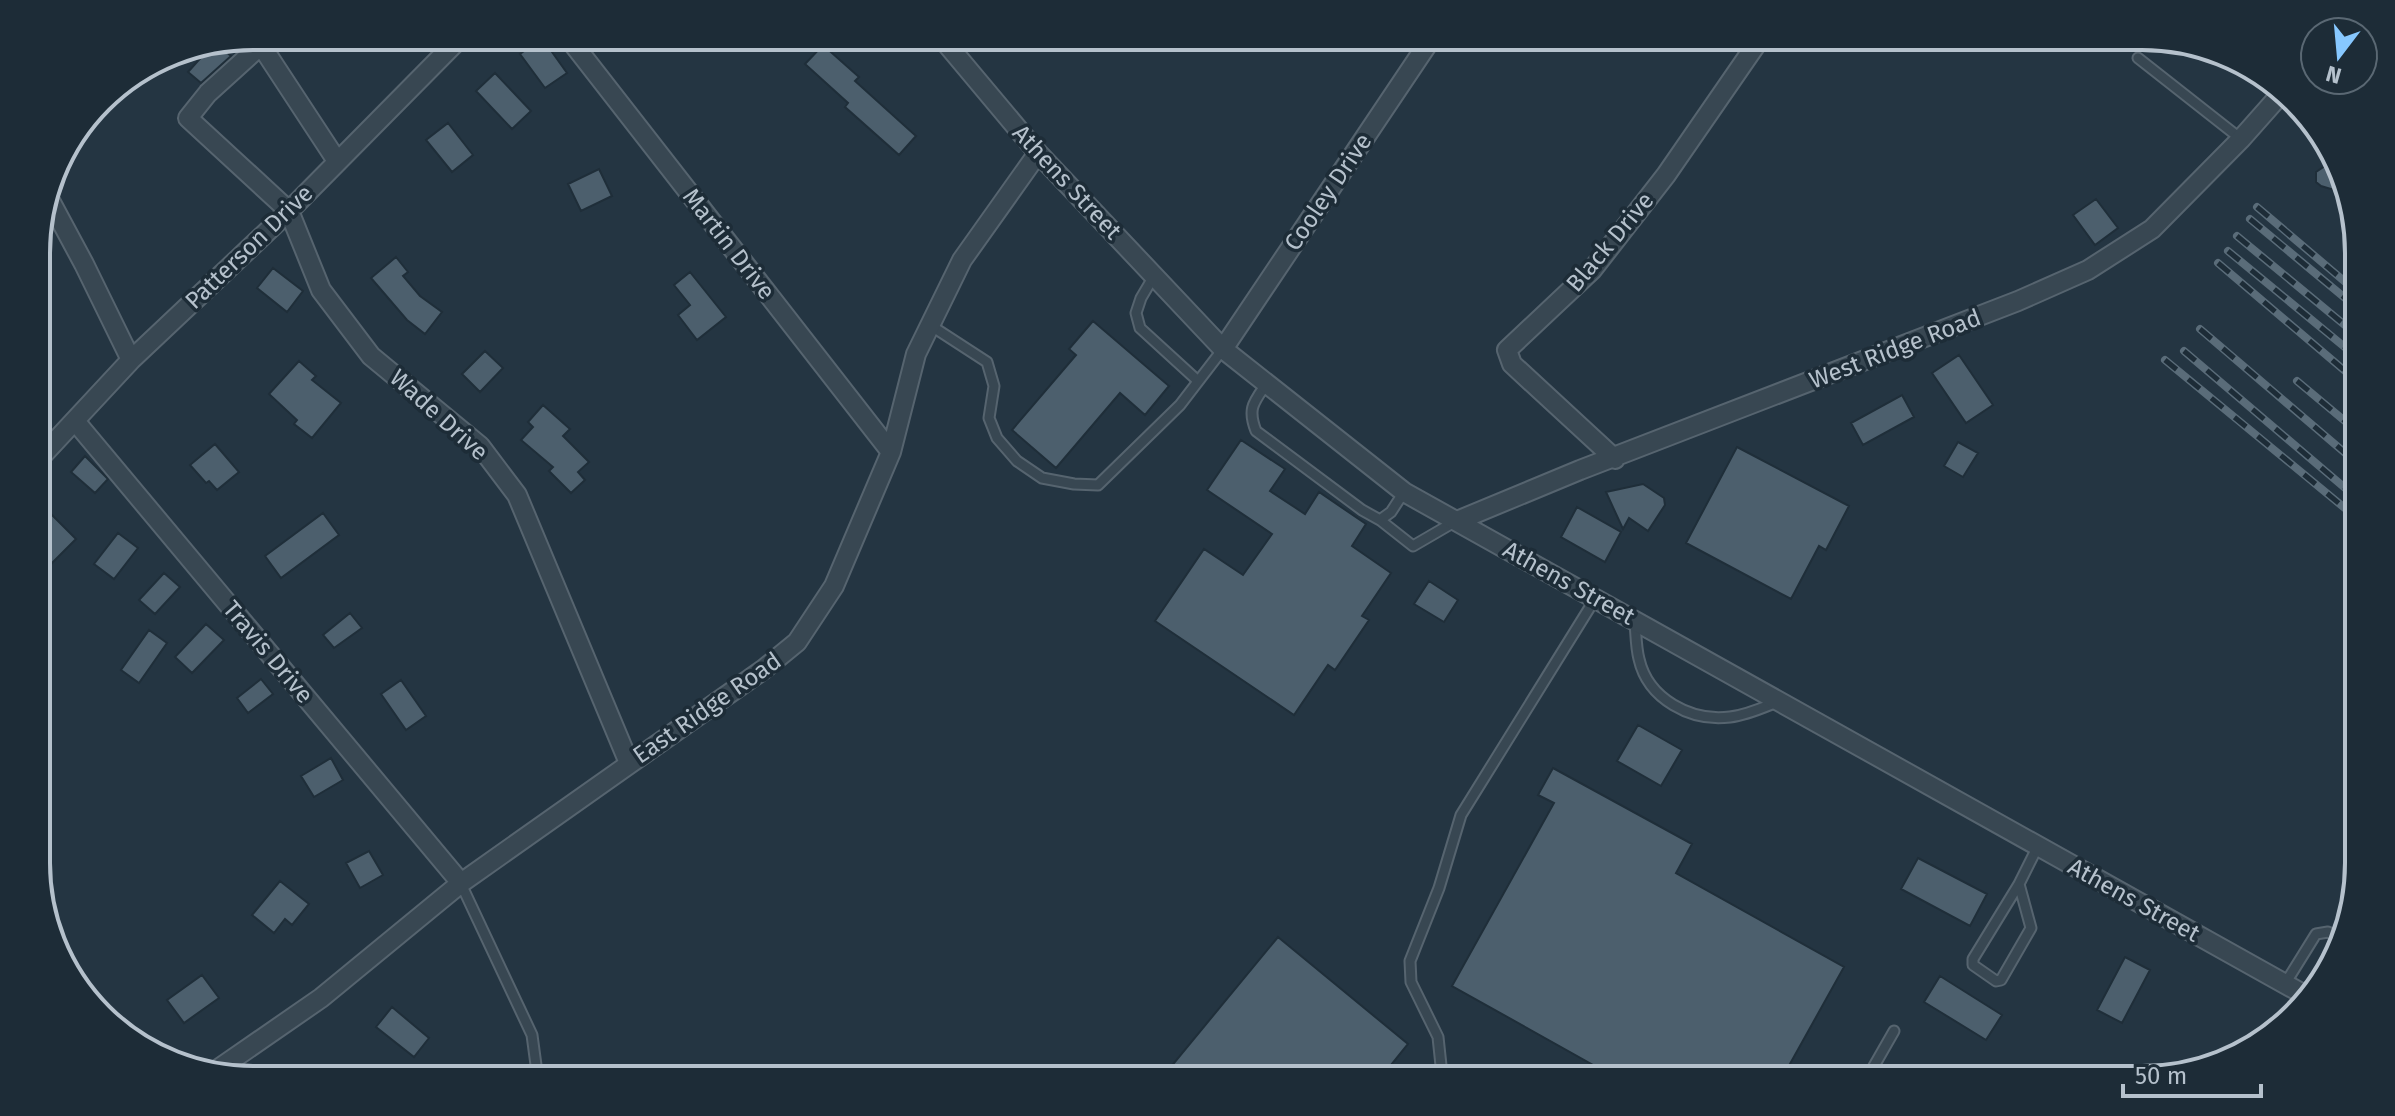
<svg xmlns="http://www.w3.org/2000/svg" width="2395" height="1116" viewBox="0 0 2395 1116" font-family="'Fira Sans',sans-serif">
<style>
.building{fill:#4c5f6d;stroke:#1f2e39;stroke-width:2}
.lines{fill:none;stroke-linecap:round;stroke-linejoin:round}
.lane-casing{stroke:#56646f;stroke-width:13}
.street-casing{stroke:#56646f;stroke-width:22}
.lane{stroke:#384752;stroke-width:9}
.street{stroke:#384752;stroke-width:18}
.rail-casing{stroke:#5a6c79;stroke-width:8}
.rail{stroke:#1d2c37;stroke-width:5;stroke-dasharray:15;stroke-linecap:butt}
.labels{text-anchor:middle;stroke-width:7;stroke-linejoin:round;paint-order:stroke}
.street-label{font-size:24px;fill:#b5c1cc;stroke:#1d2c37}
.rim{fill:none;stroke:#b5c1cc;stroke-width:4}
</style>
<rect width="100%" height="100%" fill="#243542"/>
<path class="building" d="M542,38L567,73L545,88L520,54Z
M216,43L231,56L201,83L188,72L213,44Z
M823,45L859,77L855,81L916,136L899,155L845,107L848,103L805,64Z
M495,73L531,111L512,129L476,91Z
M448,123L473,155L452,172L426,140Z
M2325,166L2334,171L2344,193L2321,186L2316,182V172Z
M599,169L612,196L581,211L568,184Z
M2096,199L2118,228L2095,245L2073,215Z
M396,257L408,272L403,276L420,296L442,312L425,334L407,320L371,278Z
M273,268L303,291L287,312L257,288Z
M690,272L726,317L697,340L678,315L690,305L674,285Z
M1093,321L1169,386L1145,415L1120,393L1056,468L1012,430L1076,355L1069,349Z
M485,351L503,368L480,392L462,374Z
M1959,355L1993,405L1966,423L1932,373Z
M299,361L316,376L312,380L341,403L312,438L294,424L297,420L269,394Z
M1902,395L1914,417L1863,445L1851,423Z
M543,405L570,429L563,436L589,462L578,472L585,480L571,493L549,471L553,467L521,440L533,427L528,422Z
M1241,440L1285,469L1270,491L1305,514L1319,492L1366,524L1352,546L1391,573L1362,616L1369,620L1335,670L1328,665L1294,715L1155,621L1204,549L1243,575L1272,534L1207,490Z
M1958,442L1978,453L1963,477L1944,466Z
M215,444L239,472L217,490L209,481L206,483L190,465Z
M1737,447L1849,506L1826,550L1819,546L1791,599L1686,543Z
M85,456L108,479L95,493L71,472Z
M1643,484L1664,498L1665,505L1648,531L1629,518L1623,529L1606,492Z
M1577,507L1621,532L1605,562L1561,537Z
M49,512L76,539L48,567L37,557V524Z
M323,513L339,535L281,578L265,556Z
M118,533L138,548L114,579L94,564Z
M164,573L180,587L155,614L139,600Z
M1429,581L1458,600L1444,622L1414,604Z
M350,613L362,628L334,648L323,635Z
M206,624L224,640L192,673L175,657Z
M149,630L167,643L139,683L121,670Z
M261,679L273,694L248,713L237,698Z
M401,680L426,716L406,730L381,694Z
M1638,725L1682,750L1661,786L1617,761Z
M331,758L343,780L314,797L301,776Z
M1553,768L1692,844L1676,873L1844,967L1781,1080H1620L1452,986L1554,803L1538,795Z
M369,851L383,875L360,888L346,863Z
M1918,858L1987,894L1970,926L1901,889Z
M280,881L309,904L292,925L285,919L274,933L252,915Z
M1278,937L1408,1044L1379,1080H1160Z
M2125,957L2150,970L2122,1023L2097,1010Z
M202,975L219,998L184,1023L167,1000Z
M1940,976L2002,1015L1986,1040L1924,1002Z
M392,1007L429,1038L414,1057L376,1027Z"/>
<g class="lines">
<g class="lane-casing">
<path id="lane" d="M2138,58L2241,139
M1154,276L1141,298L1136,313L1140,328L1198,381
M930,325L987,362L994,386L989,418L997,438L1017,461L1042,478L1074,484L1098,485L1180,405L1223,349
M1267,383C1254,402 1247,408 1256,431L1362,510L1380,520L1391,512L1404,492
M1380,520L1413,546L1456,521
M1635,622C1636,634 1636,648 1639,659C1648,699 1691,722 1730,717C1747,715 1762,708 1777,702
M461,884L532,1035L538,1080
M2019,884L2031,928L2001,980L1996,981L1973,965V959L2019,884L2038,846
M2285,984L2316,934L2328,932L2343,940
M1440,1080L1442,1075L1438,1037L1411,982L1410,961L1439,888L1461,815L1595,599
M1866,1080L1894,1031"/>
</g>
<g class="street-casing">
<path id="street" d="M255,36L337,161
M271,36L208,93L188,118L289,211L321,290L371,356L480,446L517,495L629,763
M567,36L891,452
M940,36L1038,153L1223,349L1404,492L2303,994
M48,197L84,264L131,360
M1223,349L1433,36
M75,421L461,883
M1615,459L1512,364L1507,350L1592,270L1666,175L1762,36
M37,461L131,360L289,211L462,36
M1457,521L1580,470L2018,301L2088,270L2152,229L2241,139L2280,95
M214,1072L321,998L461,883L764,669L797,642L834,586L891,452L916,354L962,260L1038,153"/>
</g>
<use href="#lane" class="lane"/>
<use href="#street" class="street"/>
<g class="rail-casing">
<path id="rail" d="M2257,207L2357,292
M2250,219L2357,308
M2237,236L2358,336
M2228,251L2358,358
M2218,263L2358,382
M2200,329L2358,464
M2184,351L2358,499
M2165,360L2358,519
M2297,381L2358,432"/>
</g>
<use href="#rail" class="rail"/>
</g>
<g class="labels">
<g class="street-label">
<text transform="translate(1067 182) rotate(47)" y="8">Athens Street</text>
<text transform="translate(1328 192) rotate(-56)" y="8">Cooley Drive</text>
<text transform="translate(1610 242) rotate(-50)" y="8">Black Drive</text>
<text transform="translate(729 244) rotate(52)" y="8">Martin Drive</text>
<text transform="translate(249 247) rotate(-44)" y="8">Patterson Drive</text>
<text transform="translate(1895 349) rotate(-21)" y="8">West Ridge Road</text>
<text transform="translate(439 415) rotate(42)" y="8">Wade Drive</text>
<text transform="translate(1569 583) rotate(29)" y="8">Athens Street</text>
<text transform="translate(268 652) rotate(50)" y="8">Travis Drive</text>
<text transform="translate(707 708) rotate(-35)" y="8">East Ridge Road</text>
<text transform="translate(2134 900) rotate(29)" y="8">Athens Street</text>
</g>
</g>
<path d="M0 0H2395V1116H0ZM253 50H2142A203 203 0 0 1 2345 253V863A203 203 0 0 1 2142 1066H253A203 203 0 0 1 50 863V253A203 203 0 0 1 253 50Z" fill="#1d2c37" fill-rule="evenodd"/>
<path class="rim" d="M253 50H2142A203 203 0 0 1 2345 253V863A203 203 0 0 1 2142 1066H253A203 203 0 0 1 50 863V253A203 203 0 0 1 253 50Z"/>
<g transform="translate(2339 56) rotate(196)"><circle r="38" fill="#1d2c37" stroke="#5a6873" stroke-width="2"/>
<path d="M0-6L14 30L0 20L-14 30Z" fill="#87c8ff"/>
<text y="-12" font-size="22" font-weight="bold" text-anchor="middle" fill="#b5c1cc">N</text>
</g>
<path d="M2123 1084v12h138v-12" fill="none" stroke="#b5c1cc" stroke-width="4"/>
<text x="2135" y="1084" font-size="24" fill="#b5c1cc" stroke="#1d2c37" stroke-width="6" paint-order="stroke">50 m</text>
</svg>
